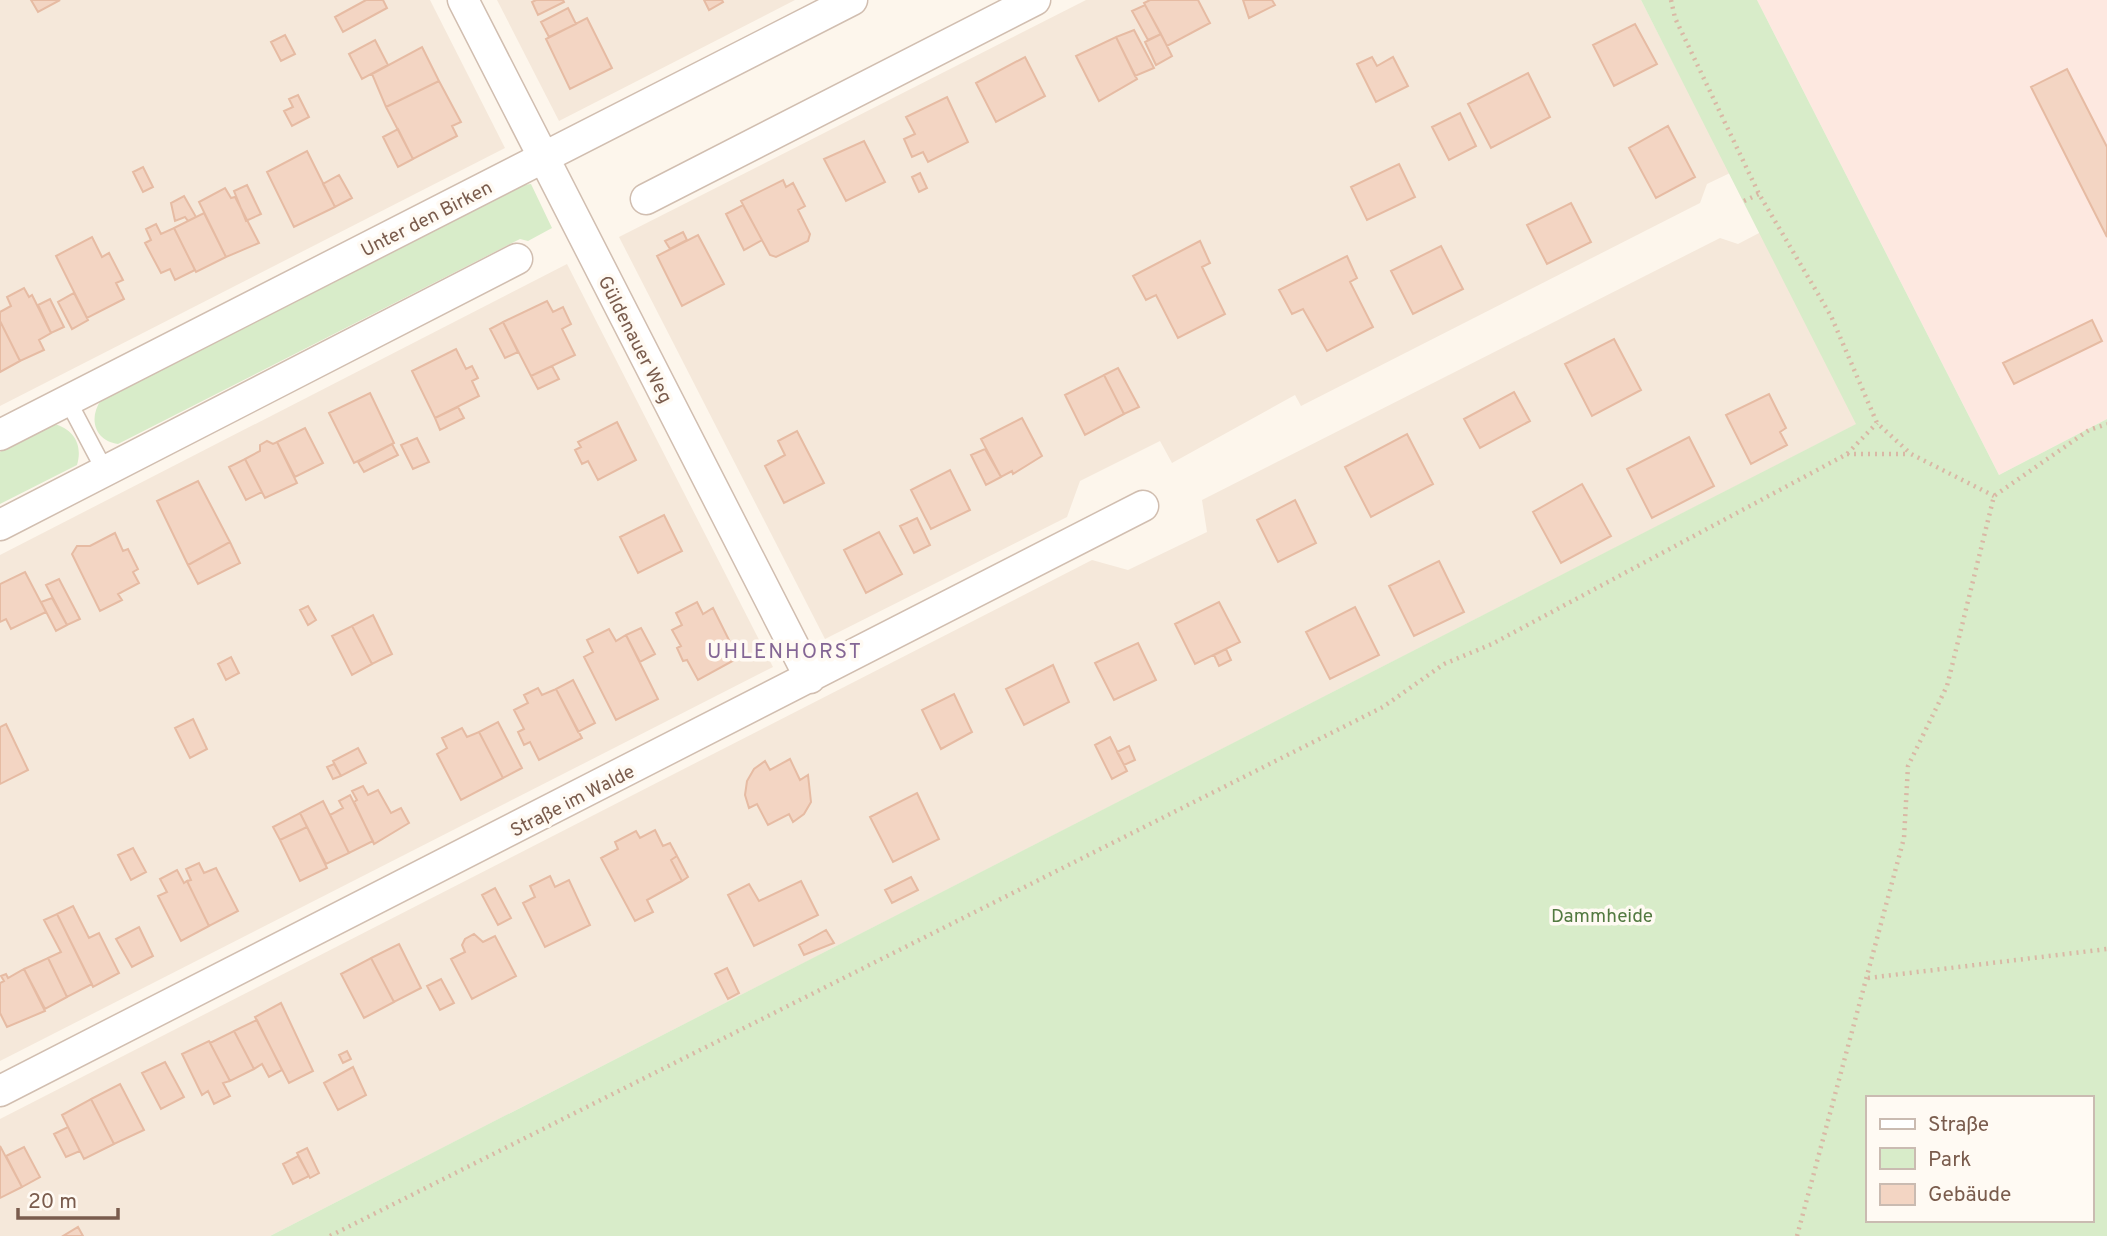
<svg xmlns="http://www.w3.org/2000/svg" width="2107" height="1236" viewBox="0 0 2107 1236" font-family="Overpass,sans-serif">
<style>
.residential{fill:#f5e8da}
.commercial{fill:#fde8e0}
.green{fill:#d8ecc9;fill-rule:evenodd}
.building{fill:#f3d5c3;stroke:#e6bba3;stroke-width:2}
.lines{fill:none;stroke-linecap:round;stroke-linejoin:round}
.service-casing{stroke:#d1beb0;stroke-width:19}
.minor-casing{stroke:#d1beb0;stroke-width:33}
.path{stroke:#d9b8a5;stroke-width:4.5;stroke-dasharray:2 5;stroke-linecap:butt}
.service{stroke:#fff;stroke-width:16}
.minor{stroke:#fff;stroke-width:30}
.labels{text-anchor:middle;stroke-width:7;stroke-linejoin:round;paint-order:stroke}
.street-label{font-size:19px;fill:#7a5c4d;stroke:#fffaf3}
.park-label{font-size:19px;fill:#537a41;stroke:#fffaf3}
.neighbourhood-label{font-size:21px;letter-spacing:2px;fill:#846695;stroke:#fffaf3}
</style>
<rect width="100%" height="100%" fill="#fdf6ec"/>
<path class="residential" d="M0,0H430L505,148L0,406Z
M497,0H795L559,121Z
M1086,0H1641L1730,173L1707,184L1700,203L1301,406L1295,395L1172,463L1160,441L1080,481L1067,517L825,639L619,237Z
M1761,232L1857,424L270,1236H0V1119L1092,560L1128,570L1207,532L1202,500L1720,238L1738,244Z
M567,264L773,667L0,1061V555Z"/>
<path class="commercial" d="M1757,0H2107V419L1999,475Z"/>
<path class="green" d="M1641,0H1757L1999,475L2107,419V1236H270L1856,424ZM1867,1098H2091V1220H1867Z
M531,184L552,228L528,241L520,239L118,444C95,441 88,419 101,400L523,185Z
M54,424C74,429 83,445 77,465L0,504V452Z"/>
<path class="building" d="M31,0H60L38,12Z
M366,0H383L387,8L343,32L335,17Z
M536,0H563L564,2L538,15L532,2Z
M704,0H722L723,2L709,10Z
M1150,0H1198L1210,23L1167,46L1144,3Z
M1243,0H1272L1275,5L1249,18Z
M1145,5L1161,34L1148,40L1132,11Z
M568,8L576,24L549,37L541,22Z
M587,18L612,68L570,89L546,39Z
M1635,24L1657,64L1614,86L1593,45Z
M1134,30L1154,68L1135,76L1116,37Z
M1161,34L1172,56L1156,65L1145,42Z
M285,35L295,54L281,61L271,42Z
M1116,37L1137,79L1099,101L1076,56Z
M375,40L388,65L362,79L349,54Z
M422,47L439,81L386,107L372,74Z
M1025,57L1045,96L996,122L976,83Z
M1372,57L1377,66L1393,57L1408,86L1376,102L1357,64Z
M2067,69L2107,147V237L2031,87Z
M1528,73L1550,117L1491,148L1468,104Z
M439,81L461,122L452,126L457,136L413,159L386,107Z
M298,95L309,117L292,126L284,111L293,107L289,99Z
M947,97L968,142L928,162L923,152L912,157L904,139L915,134L906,117Z
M1460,113L1476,146L1449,160L1432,127Z
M1668,126L1695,177L1656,198L1629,148Z
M398,129L413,159L398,167L383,137Z
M864,141L885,182L846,201L824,159Z
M307,151L335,207L294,227L267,172Z
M1399,164L1415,197L1367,220L1351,187Z
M143,167L153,187L143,192L133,172Z
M920,173L927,188L919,192L912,177Z
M339,175L352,198L335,207L323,184Z
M783,180L786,187L793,183L805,206L798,210L810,234L808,241L776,257L770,255L741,201Z
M247,185L261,214L246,221L234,191Z
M225,188L231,198L235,197L259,243L226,257L199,202Z
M184,196L196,217L188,221L185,217L175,221L171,203Z
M1571,203L1591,242L1547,264L1527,225Z
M743,205L762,240L744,250L726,214Z
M204,213L226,257L196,272L174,228Z
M156,224L161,234L174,228L195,270L175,280L170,269L161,273L145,243L151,240L146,229Z
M683,232L687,240L670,249L665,241Z
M698,235L724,284L682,306L657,256Z
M92,237L102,257L109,253L123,280L116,283L124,299L87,318L56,256Z
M1200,241L1210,263L1202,267L1225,314L1178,338L1156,295L1146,300L1133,276Z
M1441,246L1463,289L1413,314L1391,271Z
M1347,256L1357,278L1350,282L1373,327L1327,351L1303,309L1292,314L1279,290Z
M24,288L29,297L32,295L51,333L39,340L44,350L20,361L0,321V312L11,306L7,297Z
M74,293L88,320L72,329L58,302Z
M50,299L64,327L51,333L38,305Z
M547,301L553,312L563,307L571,324L562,329L575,355L531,376L503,322Z
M2092,320L2102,341L2014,384L2003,363Z
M0,321L20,361L0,372Z
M503,322L518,352L505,358L490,329Z
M1614,339L1641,390L1592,416L1565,364Z
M456,349L466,369L472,366L478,378L472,381L479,396L435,418L412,371Z
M552,366L559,379L538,389L531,376Z
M1118,368L1139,407L1124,414L1104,375Z
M1104,375L1124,414L1085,435L1065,395Z
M1514,392L1530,421L1480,448L1464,419Z
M370,393L394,443L354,463L329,413Z
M1769,394L1786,428L1780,432L1787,445L1751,464L1726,415Z
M458,407L464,418L440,430L435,418Z
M1022,418L1042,456L1013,474L1012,471L1001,477L981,439Z
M617,422L636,460L598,480L588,461L582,464L575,450L581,447L578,442Z
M305,428L323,463L295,477L277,442Z
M797,431L824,483L784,503L765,466L785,455L778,441Z
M1407,434L1433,484L1371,517L1345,467Z
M1689,437L1714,486L1652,518L1627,469Z
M417,438L429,462L413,469L401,445Z
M267,441L273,444L277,442L297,483L265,498L245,459L260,451V445Z
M392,444L398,455L364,472L358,462Z
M985,449L1001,477L986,485L971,455Z
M245,459L262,492L246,500L229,467Z
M950,470L970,510L931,529L911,490Z
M198,481L230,542L188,565L157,501Z
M1582,484L1611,536L1561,563L1533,512Z
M1295,500L1316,543L1278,562L1257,520Z
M664,515L682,551L638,573L620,537Z
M917,518L930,545L914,553L900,526Z
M879,532L902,574L866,593L844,550Z
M115,533L123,551L128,549L138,569L133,572L139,583L118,594L122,600L100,611L72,554L77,546H90Z
M230,542L240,563L198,584L188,565Z
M1439,561L1464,612L1414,636L1389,586Z
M25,572L46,612L11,629L6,619L0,622V584Z
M59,579L80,619L67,625L46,585Z
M52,598L67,625L56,631L41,602Z
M697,602L703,614L713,608L738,658L698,680L687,660L683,661L677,648L681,646L672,630L682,625L676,613Z
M1219,602L1240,642L1195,664L1175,624Z
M308,606L316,620L308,625L300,610Z
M1355,607L1379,655L1330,679L1306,632Z
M373,615L392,654L372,664L352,626Z
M352,626L372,664L352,675L332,636Z
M641,628L655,654L640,662L626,635Z
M609,629L616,641L626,635L658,699L616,720L584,657L593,652L587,640Z
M1138,643L1156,680L1114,700L1095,663Z
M1226,649L1231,660L1219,666L1214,655Z
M231,657L239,673L226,680L218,664Z
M1053,665L1069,702L1024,725L1006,689Z
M573,680L595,723L578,732L556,689Z
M538,688L542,695L556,689L582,738L539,760L530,742L524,745L518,732L524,729L514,710L528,703L524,695Z
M954,694L972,732L941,749L922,710Z
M193,719L207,749L190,758L175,728Z
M498,722L522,768L503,778L479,732Z
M6,724L28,770L0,784V727Z
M462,728L467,737L479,732L503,778L461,800L437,754L447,748L442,738Z
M1110,737L1127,771L1112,779L1095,745Z
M1129,746L1135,760L1124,765L1117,752Z
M358,748L366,763L341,776L333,761Z
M790,759L800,780L808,775L811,802L804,814L793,822L789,814L768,825L757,804L749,808L745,795L747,781L754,769L765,761L770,770Z
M334,764L341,776L333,779L327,767Z
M363,786L368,795L378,790L391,813L401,808L409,823L374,844L354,802L357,800L352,791Z
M917,793L939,839L893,862L870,817Z
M350,795L373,841L349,853L330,815L343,808L339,801Z
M323,801L349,853L326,864L300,813Z
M300,813L307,827L280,840L273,827Z
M307,827L327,868L300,881L280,840Z
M655,830L663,846L670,843L677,856L671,860L682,881L647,900L653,912L635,921L601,858L618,849L615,842L636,831L640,838Z
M133,848L146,872L131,880L118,855Z
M677,856L688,877L682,881L671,860Z
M199,863L204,873L216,868L238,911L209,926L187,881L191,880L186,869Z
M177,870L184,883L187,881L209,926L181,941L158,896L167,892L160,879Z
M550,876L555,887L569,880L590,925L545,947L523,903L535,897L530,886Z
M911,877L918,890L892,903L885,890Z
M801,881L818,915L754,946L728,895L749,884L759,901Z
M495,888L511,918L498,925L482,895Z
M73,906L89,938L99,933L119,973L93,987L57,914Z
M57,914L92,984L67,997L48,958L61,952L44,920Z
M139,927L153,956L132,967L116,939Z
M826,930L834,943L804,955L799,945Z
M474,934L483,942L495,936L516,976L472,999L451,959L465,952L462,945L465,939Z
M399,944L421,988L394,1002L371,958Z
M48,958L67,997L45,1009L24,969Z
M371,958L394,1002L364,1018L341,974Z
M727,968L739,993L728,999L715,974Z
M24,969L45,1011L7,1027L0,1013V983L4,981L1,976L6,974L8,978Z
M441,979L454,1003L440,1010L427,986Z
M281,1003L313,1071L289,1083L255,1017Z
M257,1020L282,1070L269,1077L262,1064L254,1069L234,1031Z
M234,1031L254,1069L230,1081L210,1043Z
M209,1041L230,1081L223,1083L230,1096L214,1104L208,1091L202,1095L182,1054Z
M347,1051L351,1059L343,1063L339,1055Z
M165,1062L184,1097L161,1109L142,1073Z
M353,1067L366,1095L338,1110L324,1083Z
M120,1084L144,1130L114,1144L91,1099Z
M91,1099L114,1144L84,1159L62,1115Z
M68,1127L80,1151L66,1157L54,1134Z
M0,1146L22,1187L0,1198Z
M24,1147L40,1177L22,1187L6,1156Z
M307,1148L319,1173L310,1178L297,1153Z
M298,1156L309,1176L293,1184L283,1164Z
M78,1227L83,1236H63Z"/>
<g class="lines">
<g class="service-casing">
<path id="service" d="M68,401L105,471"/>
</g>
<g class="minor-casing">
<path id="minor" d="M463,0L810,678
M646,199L1035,0
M0,435L852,0
M0,525L517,259
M0,1091L1143,506"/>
</g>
<path class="path" d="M1671,0L1675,18L1759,194L1831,316L1877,423L1911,454L1994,496
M1744,201L1759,194
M1847,454H1910
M1868,978L2107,949
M330,1236L1383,707L1444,664L1492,644L1847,454L1877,423
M1797,1236L1904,838L1908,766L1947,686L1994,496L2089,430L2107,424"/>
<use href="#service" class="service"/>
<use href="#minor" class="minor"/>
</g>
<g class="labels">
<g class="street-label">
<text transform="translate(426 218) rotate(-27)" y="7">Unter den Birken</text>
<text transform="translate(636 339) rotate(63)" y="7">Güldenauer Weg</text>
<text transform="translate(572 800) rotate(-27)" y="7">Straße im Walde</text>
</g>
<g class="park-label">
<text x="1602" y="922">Dammheide</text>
</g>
<g class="neighbourhood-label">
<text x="785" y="658">UHLENHORST</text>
</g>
</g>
<rect x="1866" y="1096" width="228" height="126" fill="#fffaf3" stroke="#cabbb1" stroke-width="2"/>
<rect x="1880" y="1119" width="35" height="10" fill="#ffffff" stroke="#cabbb1" stroke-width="2"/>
<text x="1928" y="1131" font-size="21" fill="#7a5c4d">Straße</text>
<rect x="1880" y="1148" width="35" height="21" fill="#d8ecc9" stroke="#cabbb1" stroke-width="2"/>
<text x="1928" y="1166" font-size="21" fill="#7a5c4d">Park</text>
<rect x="1880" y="1184" width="35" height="21" fill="#f3d5c3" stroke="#cabbb1" stroke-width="2"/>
<text x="1928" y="1201" font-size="21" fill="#7a5c4d">Gebäude</text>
<path d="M18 1208v10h100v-10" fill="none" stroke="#7a5c4d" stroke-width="3.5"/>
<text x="28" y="1208" font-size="21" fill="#7a5c4d" stroke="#fffaf3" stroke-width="5" paint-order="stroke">20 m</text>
</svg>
